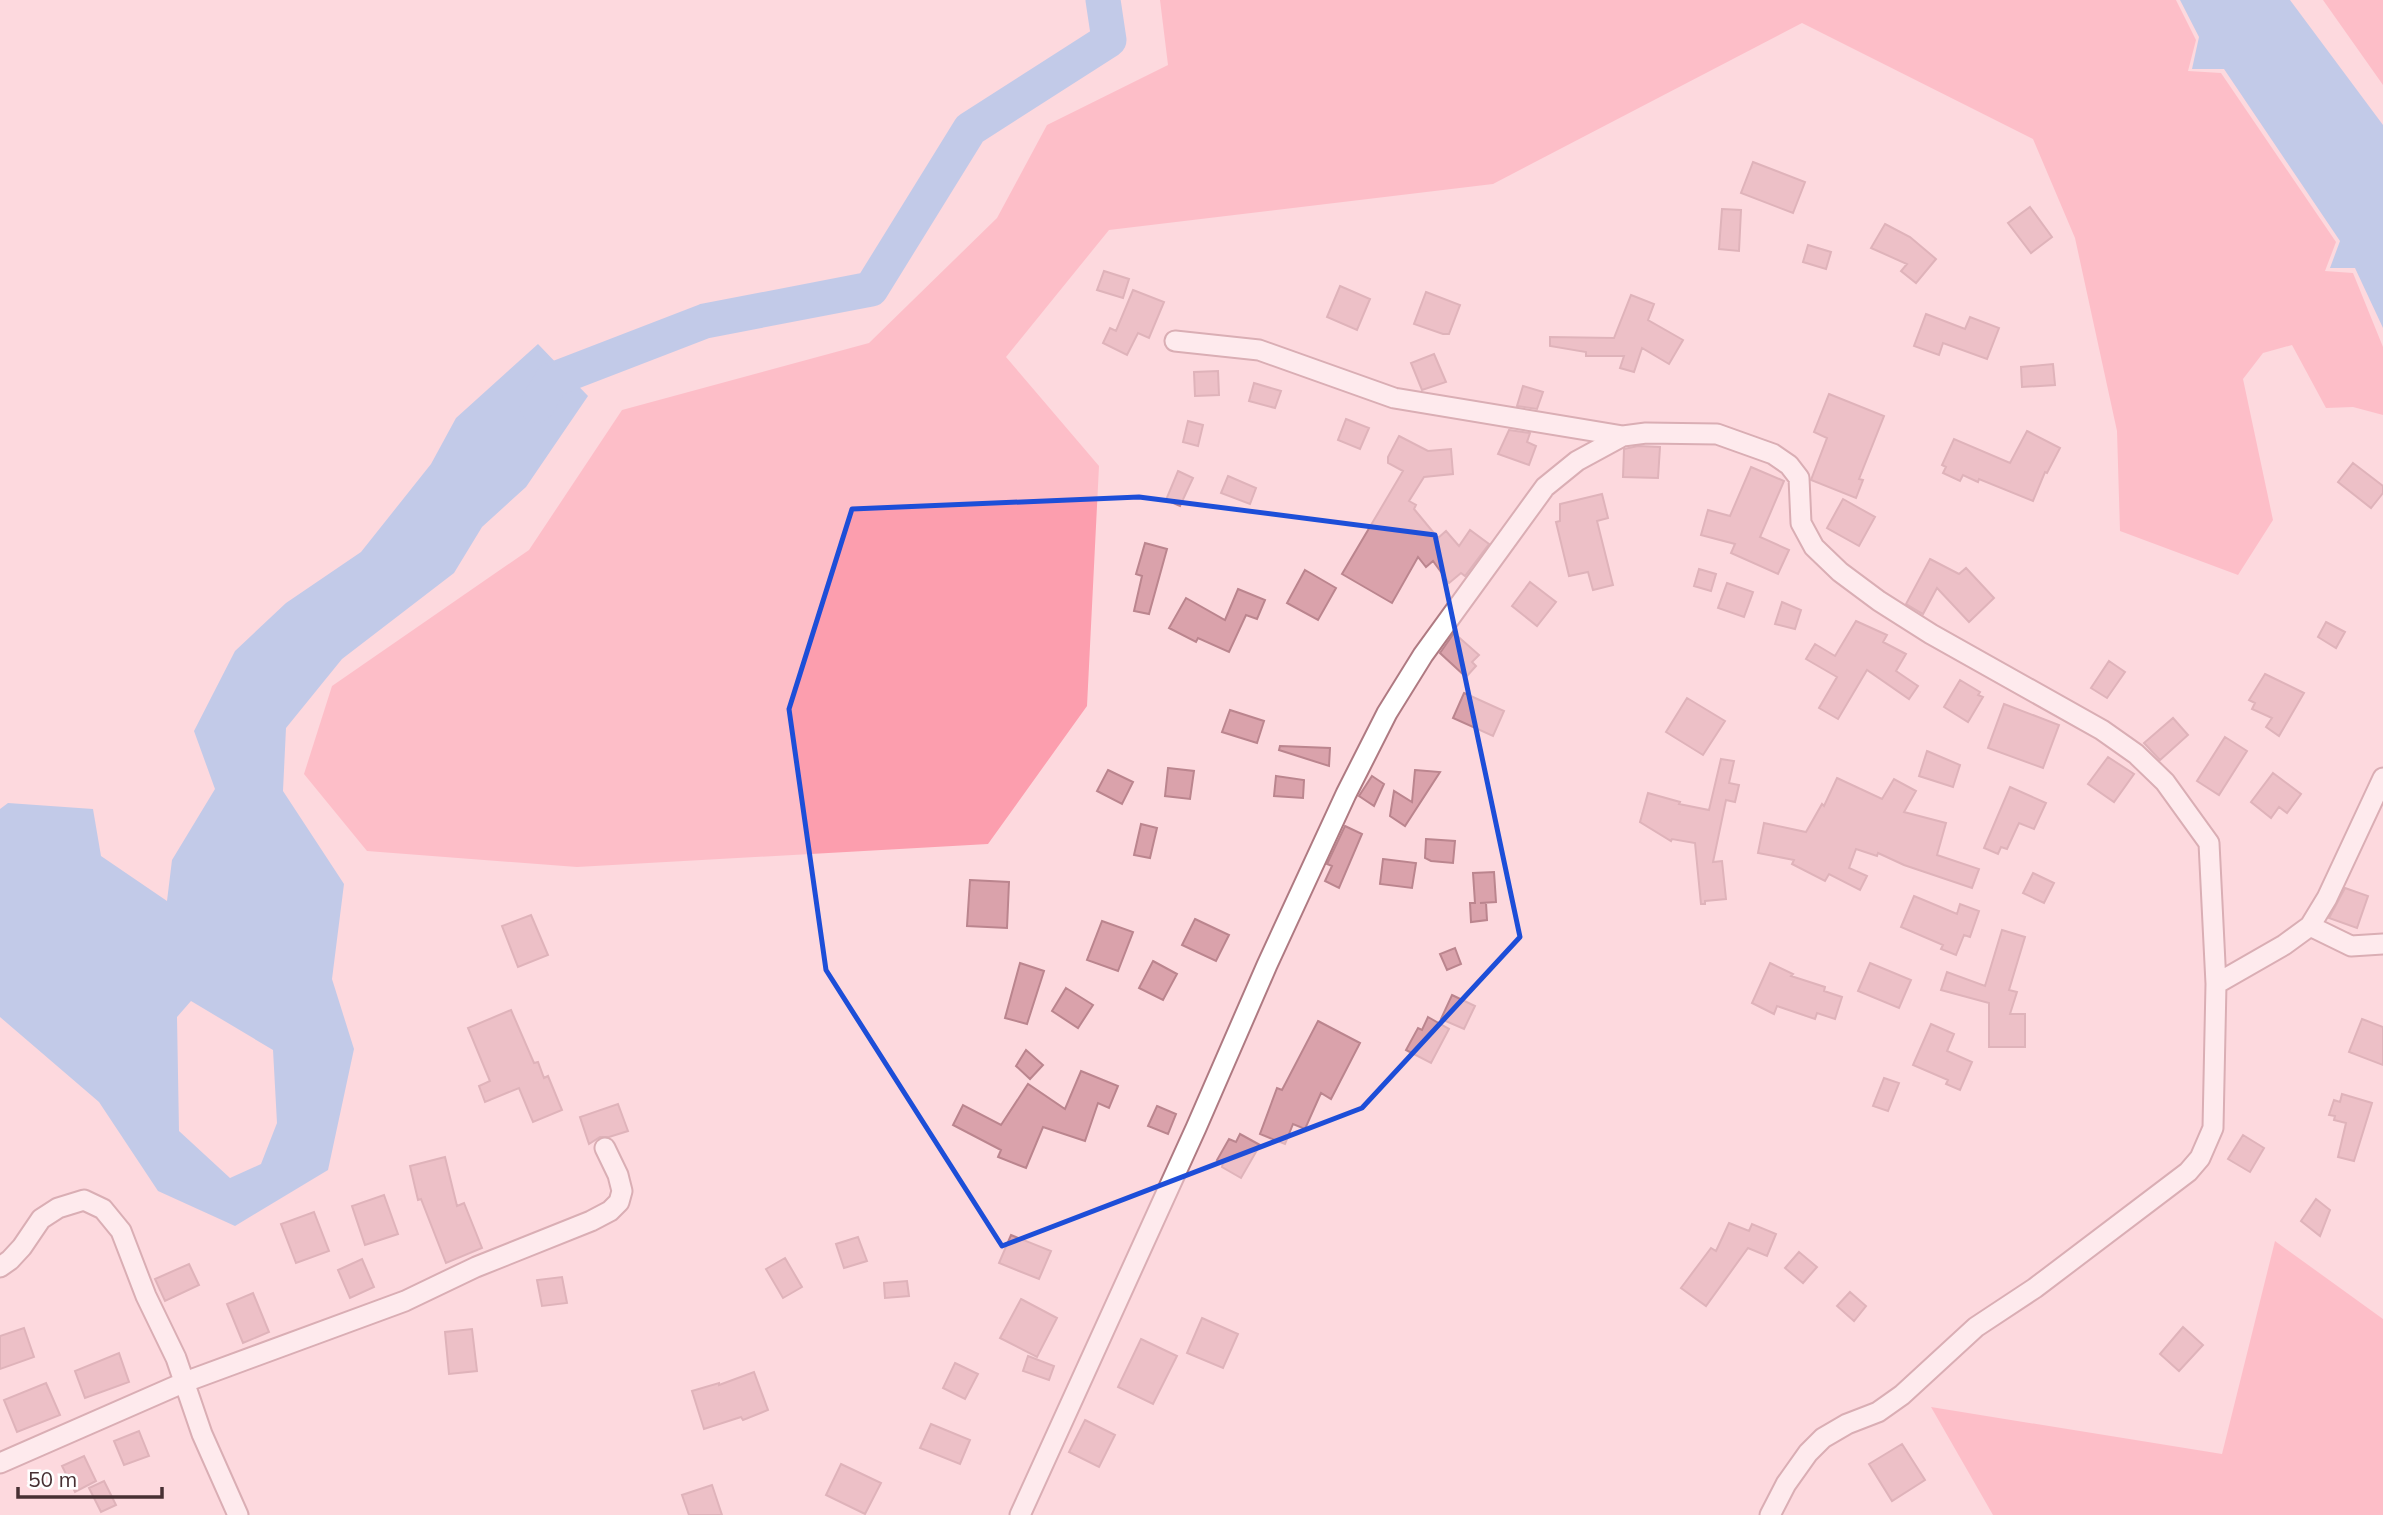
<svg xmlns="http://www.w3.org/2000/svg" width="2383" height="1515" viewBox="0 0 2383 1515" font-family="Mulish,sans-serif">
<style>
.green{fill:#fc9eae}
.water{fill:#7bb8f4;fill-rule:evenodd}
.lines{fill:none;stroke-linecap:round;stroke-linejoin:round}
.river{stroke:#7bb8f4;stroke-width:35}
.building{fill:#daa2ab;stroke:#bb858e;stroke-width:2}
.minor-casing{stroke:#af7a82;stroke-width:23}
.minor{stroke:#fff;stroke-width:19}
.marked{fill:none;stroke:#1d4ed8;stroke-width:5;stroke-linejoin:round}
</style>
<rect width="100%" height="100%" fill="#fdd9de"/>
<path class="green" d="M1160,0H2176L2196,40L2188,71L2221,73L2336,242L2325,271L2353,273L2383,347V415L2353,407L2326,408L2292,345L2263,353L2243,379L2273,520L2238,575L2120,531L2117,431L2075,238L2033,139L1802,23L1493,184L1109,230L1006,357L1099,466L1087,706L988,844L577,867L367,851L304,774L332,686L529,550L622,410L869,343L997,218L1047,125L1168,65Z
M2323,0H2383V85Z
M2275,1241L2383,1319V1515H1993L1931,1407L2222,1454Z"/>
<path class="water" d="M2180,0H2290L2383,125V328L2355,268H2330L2340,241L2224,69H2192L2199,37Z
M538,344L588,396L526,487L482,527L454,573L342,659L286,728L283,791L344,884L332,979L354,1049L328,1170L235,1226L158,1191L99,1102L0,1017V809L8,803L93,809L101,856L167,901L172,860L215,789L194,731L235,651L286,603L361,552L431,464L456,418ZM191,1001L273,1050L277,1123L261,1164L230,1178L179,1131L177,1017Z"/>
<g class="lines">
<path class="river" d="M537,405L552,380L705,321L871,289L970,129L1109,40L1103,0"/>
</g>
<path class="building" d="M1753,162L1805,182L1793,213L1741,193Z
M2030,207L2052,237L2031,253L2008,223Z
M1722,209L1741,210L1739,251L1719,249Z
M1885,224L1910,237L1936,259L1916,283L1901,271L1907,264L1871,248Z
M1808,245L1831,252L1826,269L1803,262Z
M1104,271L1129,279L1123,298L1097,290Z
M1340,286L1370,299L1357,330L1327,317Z
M1133,290L1164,302L1149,338L1138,333L1127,355L1103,343L1110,328L1116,331Z
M1426,292L1460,305L1449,334H1443L1414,324Z
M1631,295L1654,304L1648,320L1683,340L1669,364L1642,348L1634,372L1620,368L1624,356H1586V352L1550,346V337L1614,338Z
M1926,314L1965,329L1970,317L1999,328L1987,359L1943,343L1939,355L1914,346Z
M1434,354L1446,382L1422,390L1411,363Z
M2053,364L2055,385L2022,387L2021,367Z
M1218,371L1219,395L1195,396L1194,372Z
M1254,383L1281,391L1275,408L1249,401Z
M1523,386L1543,392L1537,409L1517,406Z
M1829,394L1884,416L1859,479L1863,480L1856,498L1811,480L1827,438L1814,432Z
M1346,419L1369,428L1360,449L1338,440Z
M1188,421L1203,425L1198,446L1183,442Z
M1509,430L1530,433L1527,442L1536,446L1529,465L1498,454Z
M2027,431L2060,448L2047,473L2045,472L2033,501L1979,479L1978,482L1963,475L1960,481L1943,473L1946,467L1942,465L1954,439L2010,463Z
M1399,436L1428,451L1451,449L1453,474L1424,477L1409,501L1416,505L1414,509L1438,538L1446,531L1459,546L1470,530L1489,544L1465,576L1461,573L1449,583L1433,561L1426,567L1418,557L1392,603L1342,574L1403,471L1388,463V457Z
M1638,446L1660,447L1658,478L1623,477L1624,449Z
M2353,463L2383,486V493L2371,508L2338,482Z
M1751,467L1784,481L1760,537L1789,550L1778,574L1731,553L1735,544L1701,535L1708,510L1730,516Z
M1178,471L1193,478L1180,506L1166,500Z
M1228,476L1256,488L1250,504L1221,493Z
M1602,494L1608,518L1597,521L1613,585L1593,590L1588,572L1569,576L1556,522L1560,521V504Z
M1843,499L1875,517L1859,546L1827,528Z
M1145,543L1167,549L1149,614L1134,611L1142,576L1136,574Z
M1930,559L1959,574L1966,568L1994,598L1969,622L1937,588L1923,614L1906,604Z
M1699,569L1716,574L1711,591L1694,586Z
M1305,570L1336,588L1318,620L1287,603Z
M1530,582L1556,602L1537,626L1512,606Z
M1727,583L1753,592L1744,617L1718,608Z
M1238,589L1265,600L1257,619L1246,615L1229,652L1198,638L1196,642L1169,628L1186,598L1225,620Z
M1782,602L1801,610L1795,629L1775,624Z
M1856,621L1887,635L1883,642L1906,654L1896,671L1918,686L1909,699L1867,670L1838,719L1819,708L1837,677L1806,659L1815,644L1835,656Z
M2326,622L2345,632L2336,648L2318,637Z
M1454,633L1479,655L1472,662L1476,666L1466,677L1440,653Z
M2109,661L2125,672L2107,698L2091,688Z
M2265,674L2304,693L2279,736L2266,727L2272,718L2252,709L2255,703L2249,700Z
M1960,680L1980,692L1978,695L1983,697L1968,722L1944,707Z
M1464,693L1504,711L1493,736L1453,718Z
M1687,698L1725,721L1703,755L1666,732Z
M2004,704L2059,725L2043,768L1988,748Z
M1230,710L1264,721L1257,743L1222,732Z
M2173,718L2188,735L2160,760L2144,743Z
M2225,737L2247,751L2219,795L2197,781Z
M1280,746L1330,748L1329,766L1279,750Z
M1927,751L1960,765L1953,787L1919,776Z
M2108,757L2134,774L2114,802L2088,784Z
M1721,759L1734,761L1729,783L1739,785L1735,802L1726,800L1713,862L1722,861L1726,899L1705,901V904H1701L1695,843L1672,839L1671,841L1640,822L1648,793L1680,802L1679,804L1709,810Z
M1168,768L1194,771L1190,799L1165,796Z
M1108,770L1133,782L1122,804L1097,791Z
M1415,770L1440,772L1405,826L1390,816L1394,791L1412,802Z
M2273,773L2301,794L2287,813L2279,807L2271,818L2251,802Z
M1276,776L1304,780L1303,798L1274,796Z
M1372,776L1384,784L1374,806L1359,796Z
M1837,778L1882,799L1894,779L1916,791L1904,812L1946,823L1937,855L1979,869L1972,888L1904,865L1878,853L1877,856L1856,849L1849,868L1867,876L1860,890L1829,874L1825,881L1792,864L1794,860L1758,853L1764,823L1806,832L1822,804L1824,806Z
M2010,787L2046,803L2034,829L2019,823L2007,849L2001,847L1998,854L1984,848Z
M1141,824L1157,828L1150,858L1134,855Z
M1345,826L1362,834L1339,888L1325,881L1332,866L1327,864Z
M1426,839L1455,841L1453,863L1431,861L1425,858Z
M1383,859L1416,863L1412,888L1380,884Z
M1494,872L1496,902L1480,903H1486L1487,920L1471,922L1470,903H1475L1473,873Z
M2033,873L2054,883L2044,903L2023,893Z
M970,880L1009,882L1007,928L967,926Z
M2345,888L2368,896L2357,928L2329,918Z
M1914,896L1957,914L1960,904L1979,911L1970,937L1964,935L1956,955L1941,949L1943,945L1901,927Z
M531,915L548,955L518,967L502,926Z
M1195,919L1229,935L1216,961L1182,945Z
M1102,921L1133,932L1118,971L1087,960Z
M2002,930L2025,937L2009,990L2017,992L2010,1014H2025V1047H1989V1003L1941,990L1947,972L1985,986Z
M1455,948L1461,964L1447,970L1440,954Z
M1153,961L1177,974L1163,1000L1139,988Z
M1020,963L1044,971L1027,1024L1005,1018Z
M1770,963L1793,974L1791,976L1825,987L1824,991L1842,997L1835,1019L1817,1013L1815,1019L1777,1006L1774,1014L1752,1003Z
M1870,963L1911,980L1899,1008L1858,991Z
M1066,988L1093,1005L1078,1028L1052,1011Z
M1452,995L1475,1006L1464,1029L1441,1019Z
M511,1010L534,1063L538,1062L544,1078L548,1076L562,1110L533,1122L519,1088L485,1102L479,1086L490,1081L468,1028Z
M1428,1017L1449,1029L1431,1063L1406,1050L1418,1028L1422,1030Z
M2362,1019L2383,1027V1065L2349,1052Z
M1318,1021L1360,1043L1331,1099L1321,1093L1305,1129L1293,1124L1285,1144L1260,1134L1277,1088L1282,1090Z
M1931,1024L1954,1034L1947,1051L1972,1062L1960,1090L1946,1084L1948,1080L1913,1065Z
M1026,1050L1043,1065L1030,1079L1016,1066Z
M1081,1071L1118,1086L1109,1108L1098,1103L1085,1141L1043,1127L1026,1168L998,1157L1001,1150L953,1125L963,1105L1001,1125L1028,1084L1065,1109Z
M1884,1078L1899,1083L1888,1111L1873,1106Z
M2342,1094L2372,1103L2354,1161L2338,1157L2346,1123L2334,1120L2335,1116L2329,1115L2334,1100L2340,1102Z
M618,1104L628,1131L609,1137H600L589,1144L580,1117Z
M1157,1106L1176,1114L1168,1134L1148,1126Z
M1240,1134L1260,1145L1241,1178L1222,1167L1223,1163L1217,1160L1229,1139L1236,1142Z
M2243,1135L2264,1148L2250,1172L2228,1159Z
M445,1157L457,1206L464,1203L482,1248L446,1263L421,1199L418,1200L410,1166Z
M384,1195L398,1234L365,1245L352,1206Z
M2316,1199L2330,1210L2320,1236L2301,1221Z
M314,1212L329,1251L296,1263L281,1224Z
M1729,1223L1749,1231L1752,1224L1776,1234L1767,1256L1748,1248L1706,1306L1681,1288L1711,1248L1716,1251Z
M1011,1235L1051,1251L1039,1279L999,1263Z
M858,1237L867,1261L844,1268L836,1244Z
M1799,1252L1817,1267L1803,1283L1785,1268Z
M785,1258L802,1287L783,1298L766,1269Z
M362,1259L374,1287L350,1298L338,1270Z
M189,1264L199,1285L165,1301L155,1279Z
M562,1277L567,1303L542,1306L537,1280Z
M907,1281L909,1296L885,1298L884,1283Z
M1850,1292L1866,1306L1854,1321L1837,1306Z
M253,1293L269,1332L243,1343L227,1304Z
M1021,1299L1057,1318L1037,1357L1000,1338Z
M1202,1318L1238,1334L1223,1368L1187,1353Z
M2183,1327L2203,1345L2179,1371L2160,1354Z
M24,1328L34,1357L0,1369V1336Z
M472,1329L477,1371L449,1374L445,1332Z
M1141,1339L1177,1356L1153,1404L1118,1387Z
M119,1353L129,1382L85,1398L75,1371Z
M1028,1356L1054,1366L1049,1380L1023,1371Z
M955,1363L978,1374L965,1399L943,1388Z
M754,1372L768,1410L743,1420L741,1417L704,1429L692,1391L719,1383V1385Z
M46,1383L60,1415L17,1432L4,1400Z
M1085,1420L1115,1435L1099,1467L1069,1452Z
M931,1424L970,1440L960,1464L920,1448Z
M139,1431L149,1456L124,1465L114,1441Z
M1902,1444L1925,1480L1892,1501L1869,1464Z
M84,1456L96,1481L75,1492L62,1466Z
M841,1464L881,1483L865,1514L826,1495Z
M104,1481L116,1505L101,1512L89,1488Z
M712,1485L722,1515H689L682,1495Z"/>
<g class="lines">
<g class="minor-casing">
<path id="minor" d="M1175,341L1259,350L1394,398L1623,436
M2310,926L2351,946L2383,944
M2216,984L2284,945L2310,926L2327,898L2383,778
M0,1267L10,1260L22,1247L41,1219L58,1208L84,1200L103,1209L121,1231L146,1296L176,1358L202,1434L238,1515
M0,1463L185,1382L405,1301L476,1267L591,1221L610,1211L619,1202L622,1191L618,1175L605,1148
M1020,1515L1196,1128L1267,965L1346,794L1387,713L1423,655L1545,487L1577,461L1623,436L1646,433L1717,434L1773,454L1789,465L1799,478L1801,523L1814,547L1840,572L1879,601L1931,634L2102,730L2136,754L2165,782L2209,843L2216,984L2213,1128L2200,1158L2188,1172L2035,1288L1976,1327L1902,1395L1878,1412L1847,1424L1823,1438L1808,1453L1786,1484L1770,1515"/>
</g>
<use href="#minor" class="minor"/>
</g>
<path d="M0 0H2383V1515H0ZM1139,497L1435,535L1520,937L1362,1108L1002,1246L826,970L789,709L852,509Z" fill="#fdd9de" fill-opacity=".55" fill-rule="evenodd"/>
<path class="marked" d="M1139,497L1435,535L1520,937L1362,1108L1002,1246L826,970L789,709L852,509Z"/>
<path d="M18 1487v10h144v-10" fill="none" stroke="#473033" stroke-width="3.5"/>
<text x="28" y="1487" font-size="21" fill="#473033" stroke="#ffffff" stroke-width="5" paint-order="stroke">50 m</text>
</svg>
